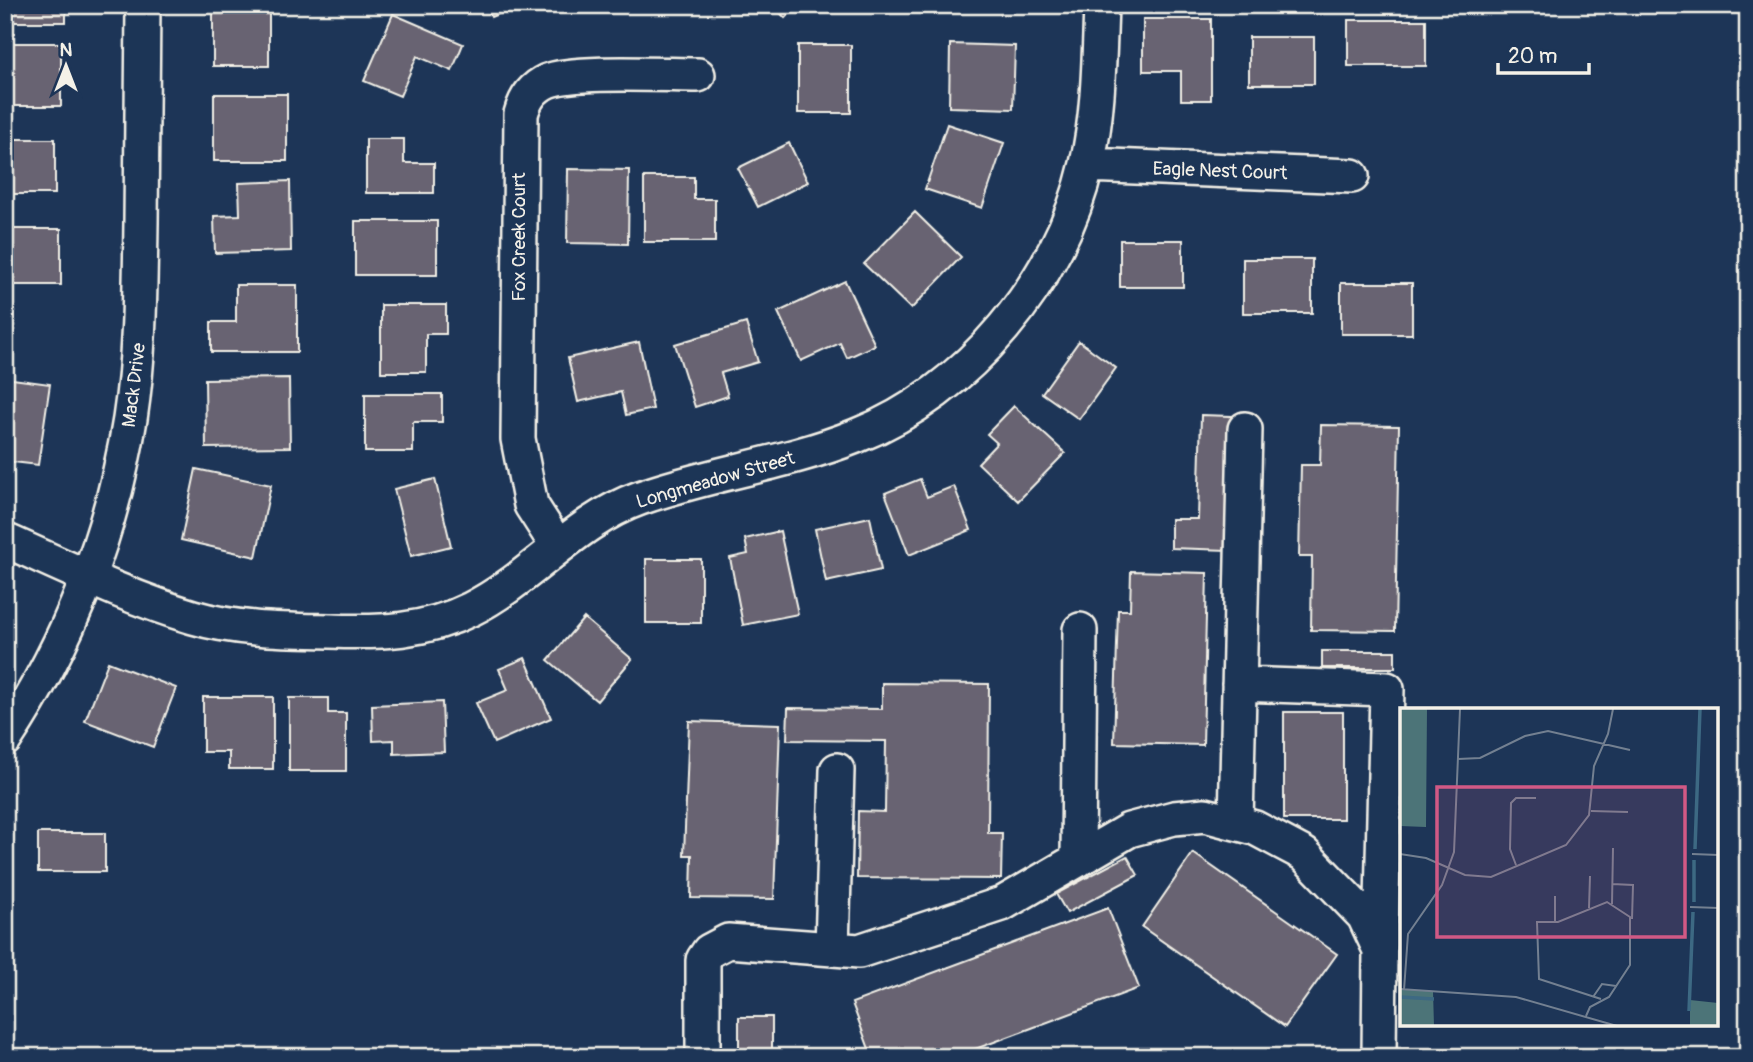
<svg xmlns="http://www.w3.org/2000/svg" width="1753" height="1062" viewBox="0 0 1753 1062" font-family="Pangolin,sans-serif">
<style>
.building{fill:#676472;stroke:#f4f1e8;stroke-width:2}
.lines{fill:none;stroke-linecap:round;stroke-linejoin:round}
.minor-casing{stroke:#f4f1e8;stroke-width:38}
.minor{stroke:#1d3557;stroke-width:33}
.labels{text-anchor:middle;stroke-width:5;stroke-linejoin:round;paint-order:stroke}
.street-label{font-size:19px;fill:#f4f1e8;stroke:#1d3557}
.inset-river{fill:none;stroke:#3d6983;stroke-width:3.5}
.inset-road{fill:none;stroke:#738091;stroke-width:2}
.view{fill:#d15985;fill-opacity:0.15;stroke:#d15985;stroke-width:3.5}
.inset-edge{fill:none;stroke:#f4f1e8;stroke-width:3.5}
</style>
<rect width="100%" height="100%" fill="#1d3557"/>
<filter id="ink" filterUnits="userSpaceOnUse"><feTurbulence type="fractalNoise" baseFrequency=".0143" numOctaves="2"/><feDisplacementMap in="SourceGraphic" scale="14" xChannelSelector="R" yChannelSelector="G"/><feConvolveMatrix kernelMatrix="1 2 1 2 8 2 1 2 1" color-interpolation-filters="sRGB"/></filter>
<g filter="url(#ink)">
<path class="building" d="M5,5H66V22H5Z
M213,5H269V66H213Z
M486,5H521L491,17Z
M773,5H797L785,18Z
M962,5H1019V11H962Z
M393,14L463,44L452,71L417,56L400,96L364,81Z
M1143,19H1211V100H1181V71H1143Z
M1348,20H1426V66H1348Z
M1249,37H1314V84H1249Z
M5,43H61V106H5Z
M950,44L1015,46L1013,109L949,107Z
M798,45H851V113H798Z
M214,94H287V161H214Z
M947,124L1004,143L982,208L925,189Z
M5,139H55V194H5Z
M366,139H404V163H434V193H366Z
M789,143L808,182L758,207L738,168Z
M568,169L629,170L628,244L567,243Z
M644,177H694V199H715V242H644Z
M290,181L291,251L215,253L214,216L240,215L239,183Z
M915,212L961,257L911,309L864,264Z
M355,221H437V275H355Z
M5,229H61V285H5Z
M1120,240H1183V287H1120Z
M1243,259H1312V313H1243Z
M845,281L875,345L847,358L840,343L801,361L778,312Z
M1341,283H1412V334H1341Z
M236,285H297V352H211V322H236Z
M381,305H446V334H426V372H381Z
M746,323L758,362L721,373L728,396L695,407L675,344Z
M1079,341L1116,368L1079,419L1042,393Z
M639,342L653,409L626,415L621,392L578,402L568,358Z
M5,378L50,384L38,465L5,461Z
M289,378L290,447L206,448L205,379Z
M365,394H442V422H413V452H365Z
M1014,406L1065,453L1018,501L978,463L997,443L987,434Z
M1201,415L1231,416L1228,550L1171,548V519H1198Z
M1321,425L1399,426L1395,631L1311,630L1312,557H1299L1301,465H1320Z
M196,469L271,485L256,557L181,540Z
M435,479L451,546L411,556L394,489Z
M920,479L927,497L954,486L971,530L909,555L885,493Z
M870,517L881,570L826,582L815,529Z
M780,531L798,614L743,625L730,558L748,554L745,539Z
M646,559H701V623H646Z
M1131,571L1207,573L1203,745L1114,743L1118,610H1130Z
M584,618L632,659L597,701L548,660Z
M1322,651H1395V668H1322Z
M525,658L551,718L494,743L476,703L508,690L499,669Z
M108,662L176,688L153,747L85,721Z
M882,683L989,684L988,833H1002L1001,879L857,878L858,811L885,812L886,741L787,740L788,708L882,709Z
M203,697H273V769H229V752H203Z
M289,698H328V713H346V771H289Z
M442,702L444,752L394,754V740L373,741L372,705Z
M1284,712H1343V819H1284Z
M689,721L780,724L774,899L691,898L692,855H684Z
M38,833H105V872H38Z
M1193,853L1337,954L1285,1027L1142,927Z
M1127,856L1138,875L1067,913L1056,894Z
M1108,908L1139,988L954,1057H872L852,1003Z
M739,1017H772V1057H739Z"/>
<g class="lines">
<g class="minor-casing">
<path id="minor" d="M1087,165L1352,176
M5,540C66,567 129,598 193,617C237,630 284,630 330,631C379,633 425,632 471,609C531,579 575,521 640,498C710,473 786,464 856,436C968,392 1060,281 1087,164C1099,112 1099,58 1101,5
M558,547L531,505L518,439L521,114C525,99 532,88 547,81C573,70 665,75 698,75
M1239,684L1387,689L1381,945
M5,739C69,643 112,533 130,419C140,354 140,289 141,223C141,151 142,78 143,5
M1236,823L1245,429
M1078,860L1080,630
M832,949L837,770
M703,1057V960L709,951L728,941L859,951L1002,904L1129,830L1174,818L1205,815L1255,828L1304,854L1364,916L1380,950L1379,1057"/>
</g>
<use href="#minor" class="minor"/>
</g>
</g>
<g class="labels">
<g class="street-label">
<text transform="translate(1220 170) rotate(2)" y="7">Eagle Nest Court</text>
<text transform="translate(518 237) rotate(-90)" y="7">Fox Creek Court</text>
<text transform="translate(133 385) rotate(-83)" y="7">Mack Drive</text>
<text transform="translate(715 479) rotate(-16)" y="7">Longmeadow Street</text>
</g>
</g>
<g transform="translate(1400 708)">
<rect width="318" height="318" fill="#1d3557"/>
<path d="M0,1H27L26,119L0,118ZM0,281L33,283L34,318H0ZM290,292L318,295V318H290Z" fill="#4c7478"/>
<path class="inset-river" d="M295,141L300,1M294,194V152M0,289L34,291M289,303L293,204"/>
<path class="inset-road" d="M58,51L80,50L125,28L148,23L230,42M191,103L228,104M0,146L26,150L65,167L91,169L166,137L189,107L194,58L208,26L213,1M292,146L319,147M116,157L110,141L111,95L116,90H136M212,176L233,177L232,211M212,196L213,140M290,199L319,200M189,200L190,168M155,213V188M0,281L116,289L217,318M4,282L8,226L42,177L54,144L60,1M193,289L202,276L216,278M186,308L190,299L209,289L230,257V209L207,194L158,214H137L139,271L201,291"/>
<path class="view" d="M37,79H285V229H37Z"/>
<rect width="318" height="318" class="inset-edge"/>
</g>
<rect width="1753" height="1062" fill="none" stroke="#1d3557" stroke-width="28"/>
<rect x="14" y="14" width="1725" height="1034" fill="none" stroke="#f4f1e8" stroke-width="2.5" filter="url(#ink)"/>
<g transform="translate(66 66)" stroke="#1d3557" stroke-width="5" paint-order="stroke">
<path d="M0-5L12 26L0 18L-12 26Z" fill="#f4f1e8"/>
<text y="-10" font-size="19" font-weight="bold" text-anchor="middle" fill="#f4f1e8">N</text>
</g>
<path d="M1498 63v10h91v-10" fill="none" stroke="#f4f1e8" stroke-width="3.5"/>
<text x="1508" y="63" font-size="21" fill="#f4f1e8" stroke="#1d3557" stroke-width="5" paint-order="stroke">20 m</text>
</svg>
